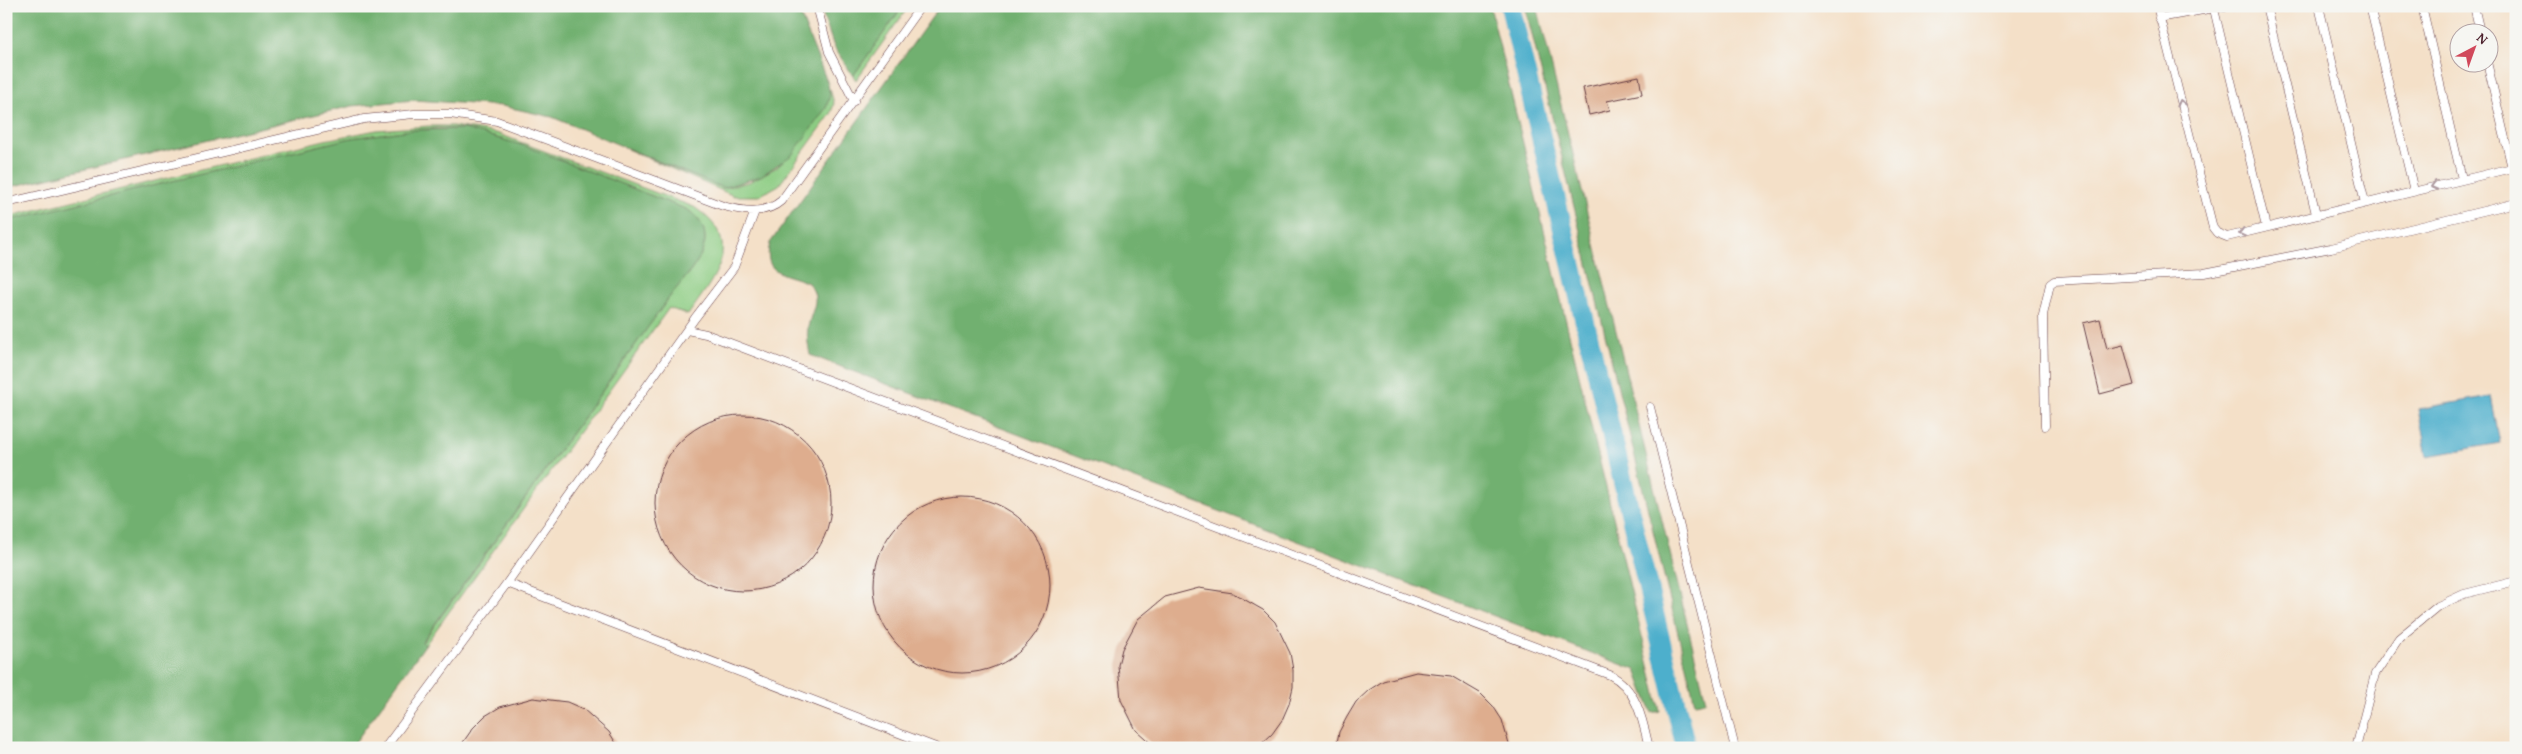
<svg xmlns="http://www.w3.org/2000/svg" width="2522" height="754" viewBox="0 0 2522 754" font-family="'Gentium Book Plus',serif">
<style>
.green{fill:#8ccc82;stroke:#6b7656}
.forest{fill:#71b070;stroke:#5e684e}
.water{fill:#4dafcc;stroke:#4c677c}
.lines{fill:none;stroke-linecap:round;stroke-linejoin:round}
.canal{stroke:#4dafcc;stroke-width:20}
.building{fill:#dead8e}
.service-casing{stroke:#643c43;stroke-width:9}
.service{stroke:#fff;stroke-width:8}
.oneway{stroke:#ae9aa0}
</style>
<rect width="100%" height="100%" fill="#f6f6f2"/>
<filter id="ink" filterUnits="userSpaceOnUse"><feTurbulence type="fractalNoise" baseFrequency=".02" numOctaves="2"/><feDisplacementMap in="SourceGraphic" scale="10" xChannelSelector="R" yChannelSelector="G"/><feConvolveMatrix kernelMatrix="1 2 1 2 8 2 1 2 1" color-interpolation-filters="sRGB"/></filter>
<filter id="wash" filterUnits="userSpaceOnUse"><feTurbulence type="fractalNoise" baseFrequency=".0096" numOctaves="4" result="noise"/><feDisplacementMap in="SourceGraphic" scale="20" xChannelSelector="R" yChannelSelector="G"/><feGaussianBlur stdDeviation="1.12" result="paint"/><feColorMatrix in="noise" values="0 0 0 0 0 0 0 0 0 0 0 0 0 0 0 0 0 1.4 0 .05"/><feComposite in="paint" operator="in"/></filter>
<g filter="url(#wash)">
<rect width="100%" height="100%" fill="#f4e0c8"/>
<path class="green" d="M903,6H909L856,80L853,76Z
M830,89L834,103L831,114L779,185L759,196H734L627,149L723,188L749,182L777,167L826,108Z
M429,126H453L496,133L694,207C746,242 716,275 688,315L669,308L425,645L422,643L671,295C691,270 726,238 688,210L525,146L465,129L438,128L411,130L351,138L6,221V217L325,140L377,130Z"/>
<path class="forest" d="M6,6H797L828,84L830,95L826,108L792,155L761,176L723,188L552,117L502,106L414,100L352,106L6,188Z
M820,6H903L853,76L834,47Z
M940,6H1490L1660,711L1652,713L1636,670L810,355C808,344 806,334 809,323C813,307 821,298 808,283C789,273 761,277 770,243Z
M1525,6H1537L1706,701L1695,703Z
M465,129L525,146L688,210C726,238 691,270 671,295L422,642L425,645L351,748H6V221L351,138L411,130Z"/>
<path class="water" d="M2491,396L2500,443L2427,456L2418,409Z"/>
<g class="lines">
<path class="canal" d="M1510,6L1686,748"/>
</g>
<g id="blocks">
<path class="building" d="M1639,76L1642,94L1607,101L1610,110L1589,115L1583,88Z
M2100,319L2107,349L2123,345L2134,385L2100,394L2083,323Z
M655 503a88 88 0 1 1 176 0a88 88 0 1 1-176 0Z
M874 585a88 88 0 1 1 176 0a88 88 0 1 1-176 0Z
M1199,588L1233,593L1263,610L1275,622L1290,653L1293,670V687L1289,704L1282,720L1272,734L1257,748H1156L1136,730L1121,700L1118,665L1122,649L1138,619L1165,597Z
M1416,672L1451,676L1480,693L1493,706L1502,720L1510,748H1336L1339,732L1347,717L1356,702L1369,690L1383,681Z
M533,698L567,702L583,709L609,732L619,748H459L473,728L485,716L500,707Z"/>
</g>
</g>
<g filter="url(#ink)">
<use href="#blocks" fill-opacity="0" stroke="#643c43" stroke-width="1"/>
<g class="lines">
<g class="service-casing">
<path id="service" d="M817,6L829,52L854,101
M2157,6L2213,228L2217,233L2227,237L2516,167
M2266,6L2316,214
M2319,6L2365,203
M2370,6L2414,191
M2422,6L2462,179
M2474,6L2480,32
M2214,9L2266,227
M2159,18L2225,6
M2487,62L2512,168
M6,203L364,119L414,114H450L497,121L723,206C742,211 765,215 781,201L921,6
M687,330L706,334L1610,675C1637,688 1643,721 1649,748
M1650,407L1735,748
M2045,426L2043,315L2050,284L2054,281L2204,273L2331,248L2516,203
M507,583L938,748
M385,748L507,583L695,318L734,267L755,211
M2356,748L2375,674L2399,638L2438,606L2464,594L2516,581"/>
</g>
<use href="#service" class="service"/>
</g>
<defs><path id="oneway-chevron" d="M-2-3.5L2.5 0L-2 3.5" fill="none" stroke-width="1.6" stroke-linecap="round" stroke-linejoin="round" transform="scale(1.25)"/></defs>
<g class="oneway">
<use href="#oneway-chevron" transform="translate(2181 103) rotate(-104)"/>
<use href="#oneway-chevron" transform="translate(2434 186) rotate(165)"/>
<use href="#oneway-chevron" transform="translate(2242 233) rotate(166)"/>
</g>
</g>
<rect width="2522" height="754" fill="none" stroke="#f6f6f2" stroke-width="25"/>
<g transform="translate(2474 48) rotate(41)"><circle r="24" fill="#f6f6f2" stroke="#b1a0a2"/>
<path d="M0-4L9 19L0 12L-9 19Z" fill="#d1495b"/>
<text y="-8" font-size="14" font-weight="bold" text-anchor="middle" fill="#4a1f2b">N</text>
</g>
</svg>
